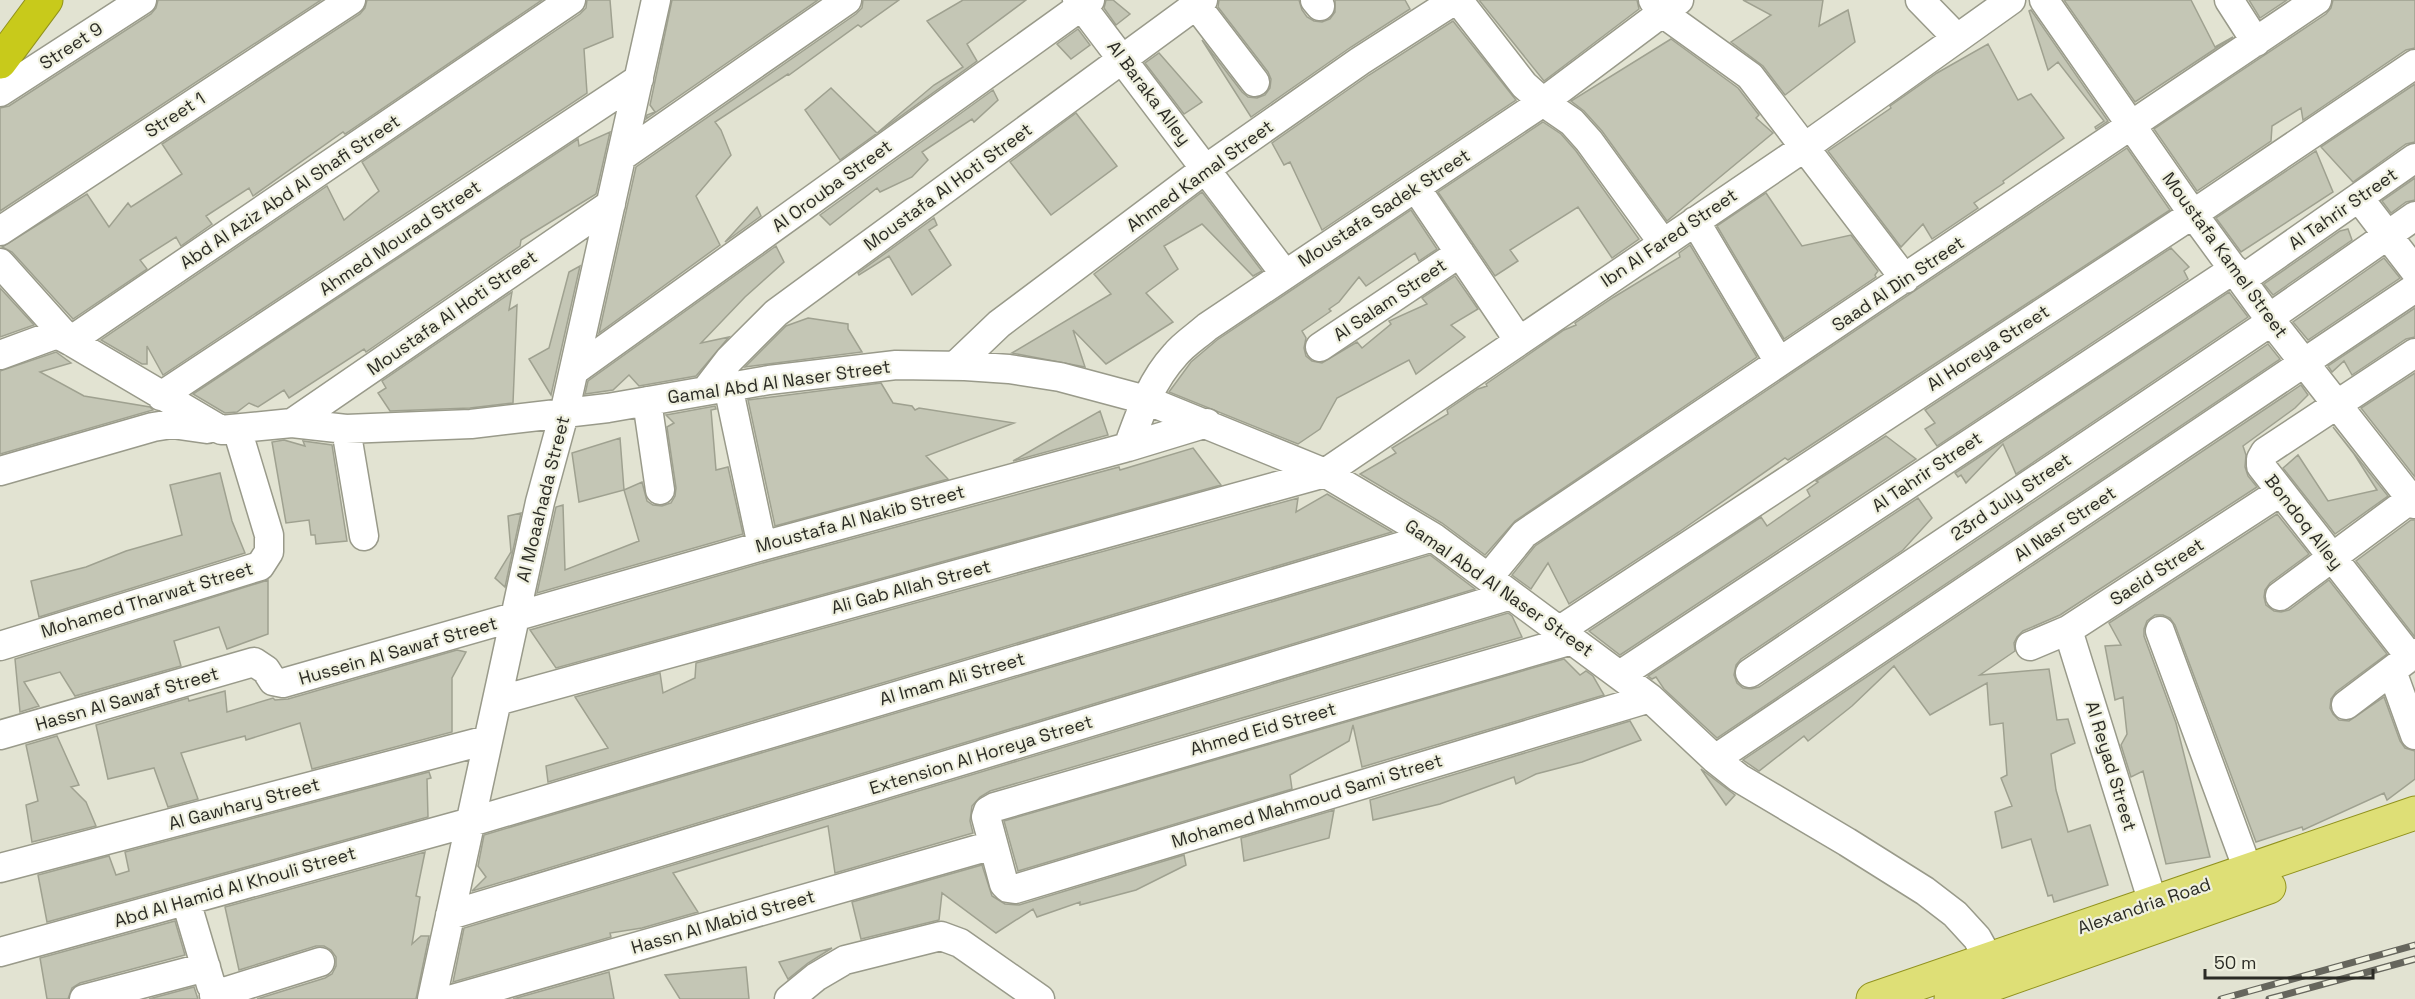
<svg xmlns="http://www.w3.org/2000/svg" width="2415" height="999" viewBox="0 0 2415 999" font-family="'Space Grotesk',sans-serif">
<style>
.building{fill:#c4c6b5;stroke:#9fa190;stroke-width:1.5}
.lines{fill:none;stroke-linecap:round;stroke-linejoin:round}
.minor-casing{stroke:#999a8a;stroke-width:31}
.major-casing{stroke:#91921e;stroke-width:35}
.highway-casing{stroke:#91921e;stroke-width:35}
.minor{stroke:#fff;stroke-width:28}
.major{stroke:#dedf76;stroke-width:33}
.highway{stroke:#c8ca1b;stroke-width:33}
.rail-casing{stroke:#66665d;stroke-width:7}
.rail{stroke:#eff0df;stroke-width:4.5;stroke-dasharray:14;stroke-linecap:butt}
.labels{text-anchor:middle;stroke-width:4.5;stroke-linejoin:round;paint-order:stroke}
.street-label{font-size:18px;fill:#2b2b25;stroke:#eff0df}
</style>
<rect width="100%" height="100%" fill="#e2e3d2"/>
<path class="building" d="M158,0H321L0,211V108L9,106L151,14L156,8Z
M367,0H542L345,134L343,132L253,196L249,188L206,216L212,224L181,246L176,237L140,260L147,269L73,319L12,252L2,247L87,194L109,227L128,203L131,207L182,174L162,144L360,14L365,8Z
M587,0H610L613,37L584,49L587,93L163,375L147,346V364H142L101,340L327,186L344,220L379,191L362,162L580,14L586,8Z
M672,0H818L646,119L647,115L655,112L650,105Z
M863,0H899L861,27L858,25L789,75L788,74L715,122L721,130L731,155L696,196L720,245L599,333L636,167L856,14L862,8Z
M963,0H1026L967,44L977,61L840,160L805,110L831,88L877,133L934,85L963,67L927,21Z
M1106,0H1113L1130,14L1116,25L1104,8Z
M1219,0H1299L1302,10L1307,17L1314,21L1322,22L1330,19L1335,12V0H1405L1410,9L1351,47L1251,117L1202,40L1242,92L1248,97L1257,98L1265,95L1270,88L1271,79L1268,72L1218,7Z
M1479,0H1637L1639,9L1544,81Z
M1743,0H1823L1819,26L1848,10L1855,42L1785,95L1763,66L1731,42L1771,15Z
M2064,0H2191L2215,47L2233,37L2135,102Z
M2249,0H2287L2260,18Z
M2333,0H2415V48L2406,50L2303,120L2301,108L2272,126L2271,141L2197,191L2154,129L2326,14L2331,8Z
M2031,10L2108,121L2096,129L2095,127L2104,121L2058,62L2048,70L2029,11Z
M1453,21L1516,100L1322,230L1290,162L1284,165L1272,143L1369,75Z
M1078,29L1090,45L1071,59L1057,44Z
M1671,39L1738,88L1759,115L1756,118L1773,133L1667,221L1602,131L1584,111L1571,101Z
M1988,44L2018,100L2031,94L2064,138L2003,181L2004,183L1974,203L1978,208L1932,239L1923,224L1901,247L1828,151L1891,108L1890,106L1937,73Z
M1159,53L1202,102L1184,114L1145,63Z
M2415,84V142L2406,144L2353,182L2321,147Z
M993,90L998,100L974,122L972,119L922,152L928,160L912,177L880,192L877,188L830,225L820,215Z
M1076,113L1117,166L1051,215L1010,162Z
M1543,122L1561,134L1576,151L1639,239L1612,258L1578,207L1510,250L1518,261L1495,276L1438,192Z
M610,132L596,194L521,240L520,246L366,352L364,349L289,398L284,390L258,407L249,403L237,412L225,413L193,394L578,139L579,146Z
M2127,148L2170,210L1788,460L1785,458L1679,532L1569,604L1548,563L1531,589L1512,575L1535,546Z
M2316,151L2333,192L2241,252L2216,218Z
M2415,178V200L2406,202L2391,213L2382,201Z
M1202,192L1262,271L1253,276L1202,224L1164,246L1178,269L1146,293L1173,322L1106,364L1073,330L1085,367L1012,353L1111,294L1094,274Z
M1766,193L1802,246L1851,235L1878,271L1875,275L1876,277L1784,339L1717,226Z
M757,207L761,216L725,242Z
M1411,210L1437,249L1419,261L1415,253L1366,286L1359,277L1339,302L1329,309L1331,311L1302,331L1306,338L1304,348L1306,356L1312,361L1322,363L1357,342L1362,348L1391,324L1389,321L1427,304L1422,298L1455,276L1478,309L1451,325L1465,337L1416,374L1409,360L1337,398L1320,429L1298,444L1169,392L1191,362L1217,340Z
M934,218L937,225L929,230L951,265L912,295L889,256L859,275L858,273Z
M2348,229L2352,240L2273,295L2264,284L2340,231Z
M1690,245L1757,357L1515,521L1485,555L1442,523L1360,474L1396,453L1392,448L1448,414L1447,410L1478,389L1487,386L1486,384L1564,330L1576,325L1575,323L1614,297L1680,257L1679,253Z
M776,246L784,262L745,297L701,343L729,337L696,376L639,386L629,375L613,390L585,394L588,381Z
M2171,248L2189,267L2184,271L2188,279L1937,446L1925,429L1935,423L1925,410Z
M2384,258L2400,278L2308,340L2293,322Z
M580,266L551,395L529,359L549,348L569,272Z
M0,288L34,325L0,337Z
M512,292L509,310L517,305L513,403L470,408L390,411L378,393L386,388L382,381Z
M2229,292L2248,317L2016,474L2003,444L1966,483L1961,475L1958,477L1955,473Z
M2415,308V337L2406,339L2352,375L2344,361L2332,372L2328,366Z
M808,318L848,324V329L862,352L745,367L786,326Z
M2268,344L2280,359L1717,738L1664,689L1656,677L1652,679L1648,676L1918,498L1932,518L1903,550L1741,659L1736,665L1734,675L1737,683L1743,688L1751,689L1759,687Z
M56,352L71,363L40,372L84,396L150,407L153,410L0,454V371Z
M2415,373V477L2361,408Z
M881,383L893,403L912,406L915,410L919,408L1014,423L926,456L948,479L775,526L748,400Z
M2301,385L2308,395L2295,408L2243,446L2246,455L2245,467L2248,476L2257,487L2060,615L2023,631L2017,637L2014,643L2015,651L1980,675L2049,669L2057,720L2068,719L2075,743L2051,754L2056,790L2068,832L2090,825L2108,885L2054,902L2052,895L2048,896L2031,839L2002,848L1995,812L2012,806L2001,778L2007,775L2003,723L1990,725L1987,683L1930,715L1894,666L1852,706L1808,741L1804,736L1759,771L1743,760Z
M715,406L716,409L711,410L716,470L728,467L743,534L537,593L556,507L563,505L565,570L639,541L624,490L642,482L647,501L653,505L662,506L671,503L675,496L676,488L667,427L674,423L666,415Z
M1100,411L1108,435L1013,461L1063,432Z
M2333,427L2388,496L2335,534L2283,468L2298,455L2328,501L2377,490L2354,454Z
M1886,436L1916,459L1620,655L1589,631L1761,517L1767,526L1810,496L1807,490L1818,482L1816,481Z
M620,438L624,490L579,502L572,453Z
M284,440L305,446L303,441L332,445L347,541L316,544L315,535H311L309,520L286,523L272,442Z
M1193,448L1221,485L556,668L530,630L766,562L1119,467L1120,470Z
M220,473L232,521L245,553L39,617L31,581L86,567L126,551L182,535L170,485Z
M1327,494L1392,532L548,782L546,766L608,748L575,697L660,673L663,693L695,678L696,663L1298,498L1296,512Z
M521,513L505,587L495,578L511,552L508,516Z
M2277,514L2309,554L2270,583L2265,590L2264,597L2266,605L2274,611L2281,612L2289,610L2329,580L2387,654L2336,692L2331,699L2330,708L2333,714L2339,720L2349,721L2384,697L2400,741L2405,748L2415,751V779L2387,800L2384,793L2303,830L2302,827L2256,842L2175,625L2170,618L2163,615H2155L2147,621L2144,629V636L2176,723L2210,857L2166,864L2143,771L2131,777L2121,745L2127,734L2123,697L2115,700L2105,646L2121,645L2109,623Z
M2411,520H2415V637L2356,561Z
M1430,555L1475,589L472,891L486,877L478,866L484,835Z
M268,580V634L227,649L219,627L174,641L181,666L75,696L60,672L24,682L39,706L20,712L15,659Z
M1508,613L1512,616L1522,637L990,791L980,797L972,806L970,821L973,833L835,873L828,826L673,873L698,912L642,928L610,933L611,937L453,982L464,928Z
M457,650L466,652L452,678V732L312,769L300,723L246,740L245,736L181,753L198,799L168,807L154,768L108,779L96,725L188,698L189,701L225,691L227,712L273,698L275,700L288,699Z
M1564,659L1580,675L1586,671L1593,676L1604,695L1362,767L1353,725L1349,741L1290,775L1292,789L1018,871L1004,821Z
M1630,721L1641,740L1582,762L1536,774L1516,784L1514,777L1440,804L1373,820L1370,800Z
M57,736L79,785L71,787L86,802L96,826L32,842L26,805L38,801L26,745Z
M1701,769L1735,795L1726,805Z
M429,772L431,778L427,779L428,817L47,922L38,875L109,856L116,875L129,871L125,852Z
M1334,810L1329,838L1244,861L1241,838Z
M425,852L416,896L420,897L412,944L421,936H429L416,999H257L325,978L332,974L336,966V957L331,950L324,946H316L239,970L225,907Z
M1184,855L1186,865L1136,890L1080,905V902L1037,917L1033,909L996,933L942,893L939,920L861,939L852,902L982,865L992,896L1005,904L1019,905Z
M175,921L185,955L80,983L72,988L68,999H47L40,958Z
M832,948L808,963L788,979L779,962Z
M746,967L749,999H680L665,975Z
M609,972L614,999H513Z
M194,987L198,999H149Z"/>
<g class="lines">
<g class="minor-casing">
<path id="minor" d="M1077,0L1284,273
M1315,0L1320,6
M1458,0L1524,85L1543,102L1572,122L1589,141L1663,243
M1653,0L1661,12L1750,76L1905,279
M1920,0L1957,38
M2044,0L2193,214L2269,318L2415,504
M2229,0L2256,42
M1196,5L1255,82
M0,92L142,0
M621,157L847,0
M1416,188L1519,341
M2359,198L2415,271
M1695,221L1779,362
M0,231L351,0
M0,263L70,341L221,430L292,423L346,429L471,424L608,408L769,380L896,365L965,366L1009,369L1060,377L1146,400L1325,473L1433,537L1650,698L1715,759L1739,778L1847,842L1925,891L1955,914L1977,938L1988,958L1994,980
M2241,280L2415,158
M2269,318L2415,216
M1320,347L1460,253
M0,355L57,334L70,341L571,0
M955,366L999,324L1200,173L1360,61L1455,0
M574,371L1090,0
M728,386L762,546
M706,390L729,360L776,313L1203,0
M161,396L639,79
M647,401L660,490
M292,423L611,204
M346,429L364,536
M1128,447C1140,414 1151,381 1175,355C1184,344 1197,336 1207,327L1543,102L1679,0
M0,471L153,427L172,424L207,429
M1488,578L1524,534L2317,0
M2280,596L2415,496
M1560,630L2193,214L2415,64
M2068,630L2153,903
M2160,631L2248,870
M1572,640L995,807L988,811L986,817L1004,884L1008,888L1015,889L1650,698
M0,646L260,566L269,552V535L237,429
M2030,646L2068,630L2280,492
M2410,657L2261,466V459L2265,452L2415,353
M2392,671L2415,735
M1750,673L2272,321
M1620,675L2234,269
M497,701L1325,473L1805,147L2011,0
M2346,705L2415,653
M0,735L254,662L266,670L273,681L283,683L762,546L1128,447L1207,423
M1715,759L2415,288
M0,868L487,740
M186,901L211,985
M450,915L1511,595
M0,952L471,822L1433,537
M214,995L320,962
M84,999L206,967
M432,999L540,502L564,414L656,0
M453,999L993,845
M789,999L816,977L845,960L941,936L960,943L1040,999"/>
</g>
<g class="major-casing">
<path id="major" d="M1873,999L2415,813
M1951,999L2269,887"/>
</g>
<g class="highway-casing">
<path id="highway" d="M0,62L46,0"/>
</g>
<use href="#minor" class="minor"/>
<use href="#major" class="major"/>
<use href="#highway" class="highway"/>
<g class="rail-casing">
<path id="rail" d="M2221,999L2415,945
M2269,999L2415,959"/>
</g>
<use href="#rail" class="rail"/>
</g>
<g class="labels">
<g class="street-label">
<text transform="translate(71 46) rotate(-33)" y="6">Street 9</text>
<text transform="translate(1149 93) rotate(53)" y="6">Al Baraka Alley</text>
<text transform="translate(175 115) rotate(-33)" y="6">Street 1</text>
<text transform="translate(1200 176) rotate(-36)" y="6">Ahmed Kamal Street</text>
<text transform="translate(832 186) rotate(-36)" y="6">Al Orouba Street</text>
<text transform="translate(948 187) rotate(-36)" y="6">Moustafa Al Hoti Street</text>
<text transform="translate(290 192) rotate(-34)" y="6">Abd Al Aziz Abd Al Shafi Street</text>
<text transform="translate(1384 208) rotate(-33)" y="6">Moustafa Sadek Street</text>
<text transform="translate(2343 209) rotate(-35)" y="6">Al Tahrir Street</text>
<text transform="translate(400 238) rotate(-34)" y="6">Ahmed Mourad Street</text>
<text transform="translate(1669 238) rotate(-34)" y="6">Ibn Al Fared Street</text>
<text transform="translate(2225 255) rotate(54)" y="6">Moustafa Kamel Street</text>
<text transform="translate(1898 284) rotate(-34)" y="6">Saad Al Din Street</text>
<text transform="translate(1390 300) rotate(-34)" y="6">Al Salam Street</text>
<text transform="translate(452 313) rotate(-35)" y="6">Moustafa Al Hoti Street</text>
<text transform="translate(1988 348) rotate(-33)" y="6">Al Horeya Street</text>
<text transform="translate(779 382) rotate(-8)" y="6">Gamal Abd Al Naser Street</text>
<text transform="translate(1927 472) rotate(-34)" y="6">Al Tahrir Street</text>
<text transform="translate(2011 497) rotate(-34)" y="6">23rd July Street</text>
<text transform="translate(543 499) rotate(-76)" y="6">Al Moaahada Street</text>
<text transform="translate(860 519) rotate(-15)" y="6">Moustafa Al Nakib Street</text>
<text transform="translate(2304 522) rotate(52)" y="6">Bondoq Alley</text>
<text transform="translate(2065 524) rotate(-34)" y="6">Al Nasr Street</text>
<text transform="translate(2157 572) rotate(-33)" y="6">Saeid Street</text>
<text transform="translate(911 587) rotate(-15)" y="6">Ali Gab Allah Street</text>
<text transform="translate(1499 588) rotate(35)" y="6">Gamal Abd Al Naser Street</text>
<text transform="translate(147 600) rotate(-17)" y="6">Mohamed Tharwat Street</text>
<text transform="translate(398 651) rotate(-16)" y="6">Hussein Al Sawaf Street</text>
<text transform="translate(952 679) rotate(-16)" y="6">Al Imam Ali Street</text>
<text transform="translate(127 699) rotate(-16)" y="6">Hassn Al Sawaf Street</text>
<text transform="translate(1263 729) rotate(-16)" y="6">Ahmed Eid Street</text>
<text transform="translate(981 755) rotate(-17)" y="6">Extension Al Horeya Street</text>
<text transform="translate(2111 766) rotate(73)" y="6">Al Reyad Street</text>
<text transform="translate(1307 801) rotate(-17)" y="6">Mohamed Mahmoud Sami Street</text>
<text transform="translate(244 804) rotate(-15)" y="6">Al Gawhary Street</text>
<text transform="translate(235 887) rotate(-16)" y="6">Abd Al Hamid Al Khouli Street</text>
<text transform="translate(2144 906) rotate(-19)" y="6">Alexandria Road</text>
<text transform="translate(723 922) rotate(-16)" y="6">Hassn Al Mabid Street</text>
</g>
</g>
<path d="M2205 969v9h168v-9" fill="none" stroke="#2b2b25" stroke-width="3"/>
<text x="2214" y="969" font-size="18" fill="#2b2b25" stroke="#eff0df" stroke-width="4.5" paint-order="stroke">50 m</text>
</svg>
